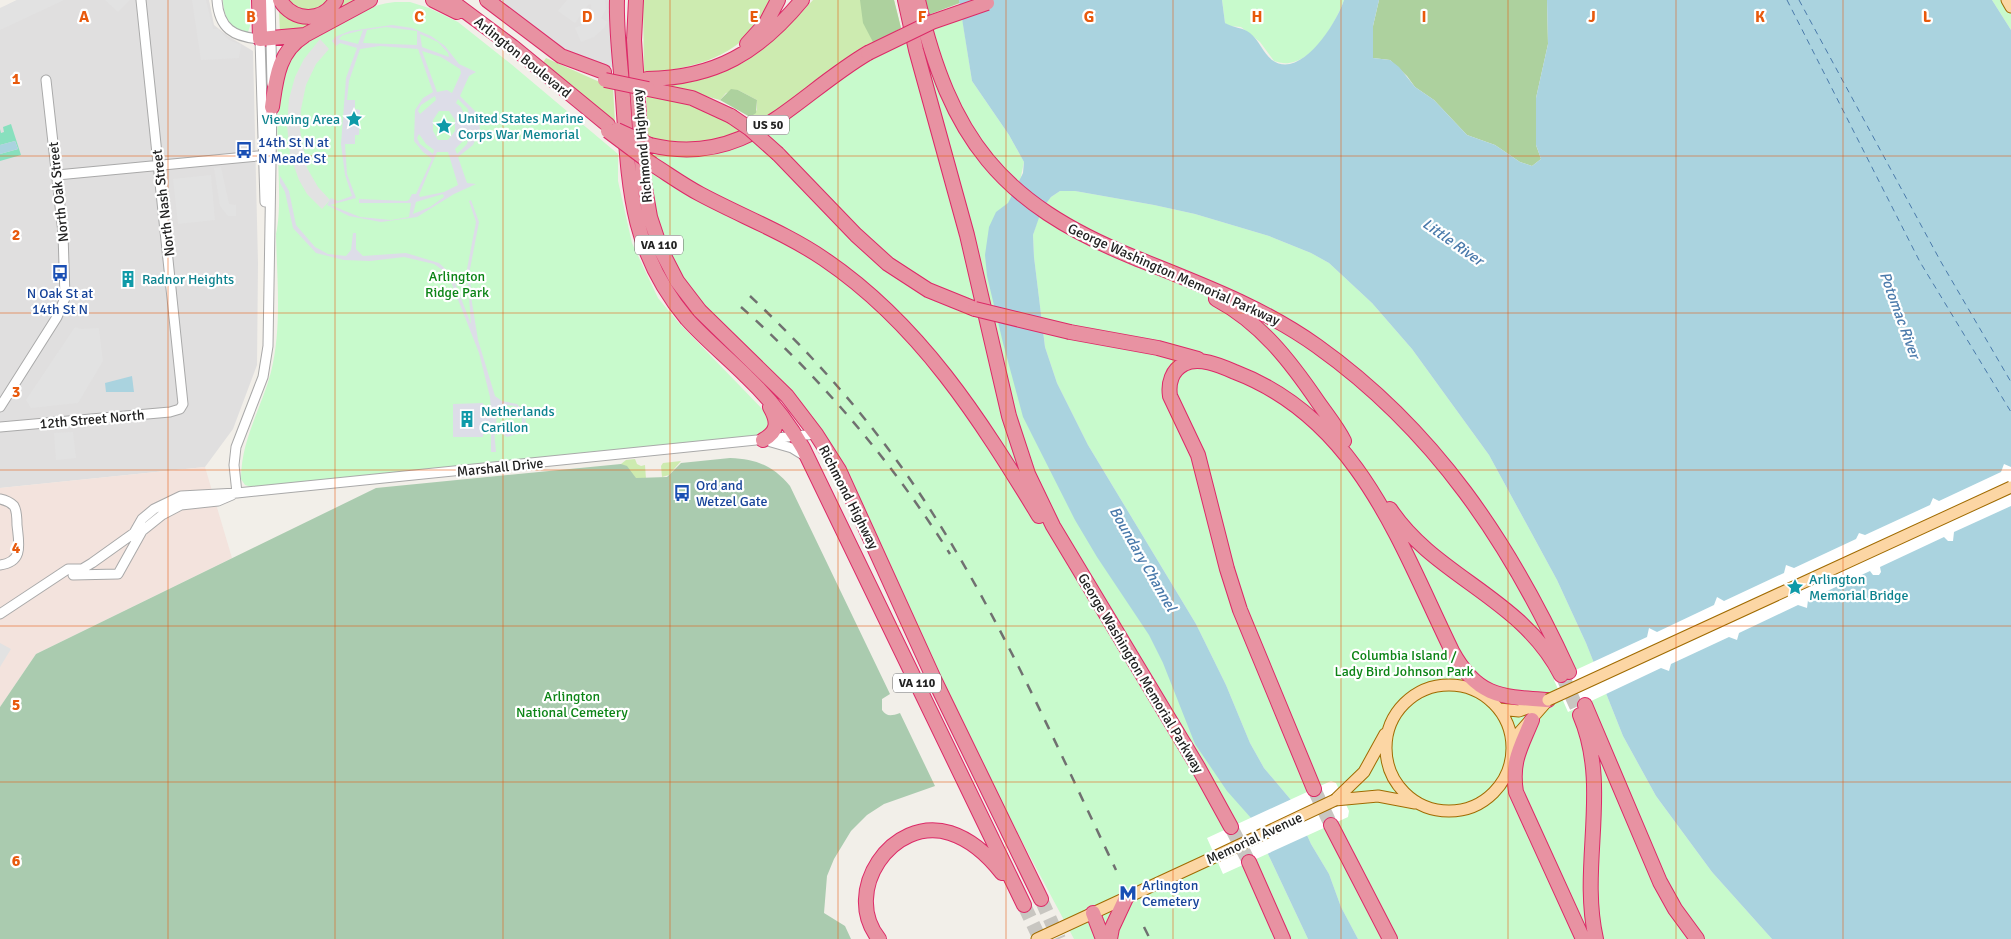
<svg xmlns="http://www.w3.org/2000/svg" width="2011" height="939" viewBox="0 0 2011 939" font-family="Signika,sans-serif">
<style>
.residential{fill:#e0dfdf}
.military{fill:#f3e3dd}
.grass{fill:#cdebb0}
.forest{fill:#add19e}
.cemetery{fill:#aacbaf}
.park{fill:#c8facc}
.pitch{fill:#88e0be}
.parking{fill:#e2e2e2}
.plaza{fill:#dddde8;fill-rule:evenodd}
.water{fill:#aad3df}
.pier{fill:#fff}
.lines{fill:none;stroke-linecap:round;stroke-linejoin:round}
.ferry{stroke:#4a7aab;stroke-width:1;stroke-dasharray:6 5;stroke-linecap:butt}
.highway-tunnel{stroke:#c8c6c1;stroke-width:14;stroke-dasharray:14 7;stroke-linecap:butt}
.minor-casing{stroke:#a9a9a9;stroke-width:11}
.major-casing{stroke:#a06b00;stroke-width:13}
.highway-casing{stroke:#dc2a67;stroke-width:16}
.minor{stroke:#fff;stroke-width:9}
.major{stroke:#fcd6a4;stroke-width:11}
.highway{stroke:#e892a2;stroke-width:14}
.rail{stroke:#707070;stroke-width:2.5;stroke-dasharray:10 10;stroke-linecap:butt}
.major-bridge-casing{stroke:#a06b00;stroke-width:13;stroke-linecap:butt}
.highway-bridge-casing{stroke:#dc2a67;stroke-width:16;stroke-linecap:butt}
.major-bridge{stroke:#fcd6a4;stroke-width:11}
.highway-bridge{stroke:#e892a2;stroke-width:14}
.grid{fill:none;stroke:#e8590c;stroke-width:1;stroke-opacity:0.55}
.labels{text-anchor:middle;stroke-width:4.5;stroke-linejoin:round;paint-order:stroke}
.shield{fill:#fff;stroke:#646464;stroke-width:1}
.shield-label{font-size:12px;font-weight:bold;fill:#222}
.street-label{font-size:14px;fill:#222;stroke:#fff}
.culture-label{font-size:14px;fill:#0d838f;stroke:#fff;text-anchor:start}
.transit-label{font-size:14px;fill:#164399;stroke:#fff;text-anchor:start}
.park-label{font-size:14px;fill:#0c8416;stroke:#fff}
.water-label{font-size:15px;font-style:italic;fill:#4a7aab;stroke:#fff}
.grid-label{font-size:16px;text-anchor:middle;font-weight:bold;fill:#e8590c;stroke:#fff;stroke-width:4.5;stroke-linejoin:round;paint-order:stroke}
</style>
<rect width="100%" height="100%" fill="#f2efe9"/>
<path class="residential" d="M17,0H209L214,25L228,36L253,51L258,263L257,365L233,429L205,467L0,488V9Z
M499,0H611L614,68L573,55Z"/>
<path class="military" d="M205,467L232,558L36,654L0,707V488Z"/>
<path class="grass" d="M289,0H331C316,13 304,15 289,0Z
M340,0H362L301,33L280,34L279,9L294,19Z
M643,0H771C747,56 700,67 644,74Z
M813,0H894L901,28L817,79L761,124L750,117L757,110V100L738,90L726,93L720,100L666,85C739,77 765,52 813,0Z
M546,58L613,88L615,122L599,114L542,64Z
M646,93C685,101 713,110 745,133L729,138L684,144L648,138Z
M635,459L637,464L641,466L645,465L647,493L621,464L626,460Z
M681,461L669,475L662,477L661,466L663,463Z"/>
<path class="forest" d="M860,0H894L901,28L874,44L863,23Z
M925,0H959L960,3L928,15Z
M1379,0H1547L1548,44L1536,98V145L1541,159L1532,166L1520,162L1495,145L1467,135L1434,100L1415,87L1407,76L1390,60L1373,58V26Z
M731,89L738,90L757,100L756,113L750,117L720,100Z"/>
<path class="cemetery" d="M730,458C757,459 773,466 790,486L890,694L882,699V710C887,717 891,716 900,713L935,786L884,804L867,815L851,831L834,859L827,876L824,913L845,926L851,939H0V707L36,654L376,488L621,464L627,466L636,478L667,477L681,463Z"/>
<path class="park" d="M223,0H250V26L248,32C231,35 223,13 223,0Z
M1222,0H1344C1336,22 1315,60 1289,63C1284,64 1278,62 1274,61L1260,42L1241,27L1229,26L1225,23Z
M1992,0H2011V30Z
M395,2H410L429,8L458,22L511,64L618,154V181L632,243L658,298L678,322L768,415L771,424L762,435L252,487L245,485L241,479C241,440 261,409 271,372C282,328 277,280 276,234C287,185 263,91 294,54C304,42 318,35 332,28C352,17 371,4 395,2Z
M961,11L972,81L1009,135L1024,162L1000,276L1176,675L1251,818L1308,939H1074L927,663L816,434L677,281L643,177L650,145L717,147L815,89Z
M1060,191H1075L1154,205L1195,214L1269,236L1311,253L1329,263L1372,303L1412,349L1489,455L1557,580L1586,643L1623,736L1656,796L1712,872L1772,939H1358L1341,907L1329,874L1311,844L1291,800L1264,768L1250,743L1226,685L1196,624L1088,445L1057,383L1045,347L1034,257L1033,235L1041,209L1051,197Z"/>
<path class="pitch" d="M11,124L21,155L0,161V154L18,149L15,141L0,145V129L1,133L4,132L3,127Z"/>
<path class="parking" d="M17,0H64L0,30V8Z
M105,0H130L118,12Z
M192,0H206L213,29H218L229,40L241,45L239,58L201,60Z
M567,0H605L606,9L601,18L607,22L604,28L594,37L581,42L575,28L589,22L592,16L591,4L588,5L575,23L558,11Z
M320,39L329,49L316,64L306,85L301,109L300,130L307,168L318,187L330,200L322,209L307,194L299,180L290,155L287,125L289,99L295,77L304,59Z
M221,167L229,204L236,205V216H228L220,206L214,168Z
M211,175L215,220L178,224L173,179Z
M75,327L81,329L99,328L103,361L78,403L31,408L26,400Z
M73,432L76,458L56,460L54,433Z
M0,643L11,649L0,667Z"/>
<path class="plaza" d="M392,25L412,28L431,36L445,46L459,64L476,72L469,76L460,96L475,111L480,128L473,145L458,157L467,183L476,184L454,194L417,217L381,222L349,216L327,205L331,198L338,201L352,196L345,175L341,144L346,78L357,48L340,43L336,46L332,41L335,37L350,31ZM386,27L417,31V45L363,43L367,30ZM363,30L358,44L338,39L343,35ZM420,34L438,42L448,53L449,57L422,47ZM380,46L418,49L433,92L423,98L415,110L414,141L423,152L432,159L416,194H412L409,200L406,201L359,199V203H411L409,217L391,220L360,217L330,205L356,198L347,174L345,144H355V135H359L360,110L355,109V100H347L349,81L360,49ZM422,51L441,57L460,69L461,73L452,93L447,90L437,92ZM435,96L436,100L420,114L418,111L421,105ZM458,99L468,109L469,119H466L461,107L456,103ZM439,111H449L455,120V131L448,140H438L433,131V120ZM419,134L426,144L434,150L433,154L420,144L417,138ZM465,134L469,136L467,144L457,154L455,149L464,140ZM437,152H448L458,185L444,192L420,197L419,195ZM443,194L444,197L430,207L413,214L416,202Z
M280,176L289,191L296,225L315,247L328,254L346,256L351,250L353,233H356V249L363,256L406,253L439,263L452,275L471,324L467,269L476,222L469,201L471,200L479,222L470,269L471,296L478,340L495,396L502,401L517,404L525,412L526,425L520,433L507,437L494,429L496,452H491V426H484L483,437H453V404L483,403V413H491L490,397L479,353L448,274L434,264L404,257L370,261L344,260L316,253L293,228L285,192L280,183ZM505,405L515,406L522,413V426L514,433L502,432L496,426L497,411Z"/>
<path class="water" d="M959,0H1222L1225,23C1233,28 1242,27 1250,33C1259,40 1263,53 1272,60C1301,81 1337,22 1344,0H1379L1373,26V58L1390,60L1399,67L1415,87L1434,100L1467,135L1495,145L1520,162L1532,166L1541,159L1536,145V98L1548,44L1547,0H1992L2011,30V939H1772L1712,872L1656,796L1623,736L1586,643L1557,580L1489,455L1412,349L1372,303L1329,263L1311,253L1269,236L1195,214L1154,205L1075,191H1060L1051,197L1042,209L1033,235L1034,257L1045,347L1057,383L1088,445L1196,624L1226,685L1250,743L1264,768L1291,800L1311,844L1329,874L1341,907L1358,939H1308L1251,818L1227,791L1195,744L1163,663L1149,635L1097,557L1075,520L1023,417L1003,343L987,276L985,255L989,227L996,212L1008,203L1023,173L1024,162L1009,135L972,81Z
M15,141L18,149L0,154V145Z
M132,376L134,392H106L105,383Z"/>
<path class="pier" d="M2004,464L2011,467V506L1954,532L1953,541H1948L1944,537L1880,567L1881,572L1879,575H1873L1870,571L1808,600L1807,608L1798,605L1739,633L1737,640L1729,637L1671,664L1669,671L1661,668L1568,712L1554,680L1647,637L1649,628L1657,632L1714,605L1717,597L1724,601L1784,573L1786,565L1794,568L1856,539L1859,533L1865,535L1930,505L1933,498L1939,501L2001,472Z
M1331,781L1336,783L1349,811L1348,817L1223,874L1207,838Z"/>
<g class="lines">
<path class="ferry" d="M1787,0L1920,262L2011,412
M1799,0L1941,262L2011,382"/>
<path class="highway-tunnel" d="M1562,675L1577,708
M1314,789L1331,825
M1231,827L1249,862
M1041,899L1059,939
M1024,905L1040,939"/>
<g class="minor-casing">
<path id="minor" d="M217,0C219,29 234,37 260,39L265,202
M270,0L272,84
M57,175L268,155
M0,407L57,317L65,298L63,233L46,80
M0,427L170,412L180,409L183,404L141,0
M771,442L792,448L805,456
M237,493L234,465L236,447L263,377L268,346L272,102
M0,499C5,500 10,502 14,506C17,511 17,519 17,525C19,544 24,562 0,565
M73,575L118,574L142,531L162,515L181,505L218,501L232,495
M0,614L68,569H82L92,563L134,533L142,519L154,509L181,496L237,493L816,434"/>
</g>
<g class="major-casing">
<path id="major" d="M2007,0L2011,7
M1386 748a63 63 0 1 1 126 0a63 63 0 1 1-126 0Z
M1499,709L1519,711L1547,701
M1512,750L1519,733L1548,700
M1335,800L1364,772L1385,734
M1335,800L1378,796L1415,803
M1037,939L1210,859"/>
</g>
<g class="highway-casing">
<path id="highway" d="M259,0L260,39L305,35L370,0
M280,0C293,22 323,23 336,0
M433,0L457,12
M450,0L513,47L608,125
M487,0L561,56L604,72
M617,0C616,33 621,66 623,98C629,184 629,250 687,319C706,340 727,357 747,377C769,398 788,422 803,448L1024,905
M636,0L634,40L643,177L650,217L661,250L677,281L700,311L787,396L816,434L839,470L934,679L1041,899
M905,0L916,50L967,235L1009,416L1028,474L1053,526L1198,767L1231,827
M918,0C950,138 1000,203 1133,257C1197,283 1261,306 1317,346C1435,430 1510,543 1569,672
M747,44L766,23L778,0
M647,79C716,78 759,52 802,0
M648,89L692,98L731,116
M272,107C276,80 278,52 304,36
M650,145C748,168 792,98 868,53
M778,154L856,235L888,264L928,290L975,309
M652,164C668,174 683,185 700,194C741,216 786,233 824,259C920,324 980,419 1039,516
M1216,299C1261,323 1290,361 1318,402C1327,415 1337,427 1344,441
M1070,332L1158,348L1198,359
M763,440C779,431 778,421 770,407
M1390,509C1435,577 1522,598 1561,675
M1585,705L1660,882L1675,909L1697,939
M1580,715C1611,787 1579,865 1596,939
M1532,720C1521,747 1511,761 1516,792L1583,939
M1314,789L1240,610L1227,569L1198,455L1170,396C1168,383 1172,370 1184,364C1199,356 1221,366 1235,372C1358,419 1399,542 1452,651C1477,697 1501,697 1548,700
M1331,825L1390,939
M1249,862L1283,939
M1093,913L1103,939
M879,939C841,892 892,815 950,833C972,840 988,855 1002,873
M1110,939L1112,928L1126,898"/>
</g>
<use href="#minor" class="minor"/>
<use href="#major" class="major"/>
<use href="#highway" class="highway"/>
<path class="rail" d="M750,296C815,357 875,425 924,500C1000,616 1056,745 1116,870
M741,307C822,379 893,463 950,554
M1144,927L1150,939"/>
<g class="major-bridge-casing">
<path id="major-bridge" d="M1548,700L2011,487
M1210,859L1335,800"/>
</g>
<g class="highway-bridge-casing">
<path id="highway-bridge" d="M868,53L932,22L987,3
M605,80L648,89
M731,116L750,129L778,154
M617,130L650,145
M608,131L652,164
M975,309L1070,332"/>
</g>
<use href="#major-bridge" class="major-bridge"/>
<use href="#highway-bridge" class="highway-bridge"/>
</g>
<path class="grid" d="M168,0V939M335,0V939M503,0V939M670,0V939M838,0V939M1006,0V939M1173,0V939M1341,0V939M1508,0V939M1676,0V939M1843,0V939M0,156H2011M0,313H2011M0,470H2011M0,626H2011M0,782H2011"/>
<defs>
<g id="sight-bare" transform="scale(1.35)"><path d="M0-6L1.8-2.2L6-1.7L2.9 1.2L3.7 5.4L0 3.3L-3.7 5.4L-2.9 1.2L-6-1.7L-1.8-2.2Z" fill="#0f9aa8" stroke="#fff" stroke-width="2.5" paint-order="stroke"/></g>
<g id="bus-bare" transform="scale(1.35)"><path d="M-5-6H5V4H4V6H2V4H-2V6H-4V4H-5ZM-3.5-4V0h7V-4ZM-3.5 1.2v1.5H-2V1.2ZM2 1.2v1.5H3.5V1.2Z" fill="#1a4fb4" stroke="#fff" stroke-width="2.5" paint-order="stroke"/></g>
<g id="building-bare" transform="scale(1.35)"><path d="M-4-6H4V6H1V3H-1V6H-4ZM-2.5-4.3h1.7v1.8h-1.7ZM.8-4.3h1.7v1.8H.8ZM-2.5-1h1.7V.8h-1.7ZM.8-1h1.7V.8H.8Z" fill="#0f9aa8" stroke="#fff" stroke-width="2.5" paint-order="stroke"/></g>
<g id="metro-bare" transform="scale(1.35)"><path d="M-5.5 5V-5H-3L0 0L3-5H5.5V5H3V-.5L0 4L-3-.5V5Z" fill="#1a4fb4" stroke="#fff" stroke-width="2.5" paint-order="stroke"/></g>
</defs>
<g fill-rule="evenodd">
<use href="#sight-bare" x="354" y="119"/>
<use href="#sight-bare" x="444" y="126"/>
<use href="#bus-bare" x="244" y="150"/>
<use href="#bus-bare" x="60" y="273"/>
<use href="#building-bare" x="128" y="279"/>
<use href="#building-bare" x="467" y="419"/>
<use href="#bus-bare" x="682" y="493"/>
<use href="#sight-bare" x="1795" y="587"/>
<use href="#metro-bare" x="1128" y="893"/>
</g>
<g class="labels">
<g class="shield">
<rect x="747" y="115.5" width="42" height="19" rx="4"/>
<rect x="635" y="235.5" width="48" height="19" rx="4"/>
<rect x="893" y="673.5" width="48" height="19" rx="4"/>
</g>
<g class="shield-label">
<text x="768" y="129">US 50</text>
<text x="659" y="249">VA 110</text>
<text x="917" y="687">VA 110</text>
</g>
<g class="street-label">
<text transform="translate(523 57) rotate(39)" y="5">Arlington Boulevard</text>
<text transform="translate(642 146) rotate(-95)" y="5">Richmond Highway</text>
<text transform="translate(58 192) rotate(-96)" y="5">North Oak Street</text>
<text transform="translate(163 203) rotate(-97)" y="5">North Nash Street</text>
<text transform="translate(1174 274) rotate(24)" y="5">George Washington Memorial Parkway</text>
<text transform="translate(92 419) rotate(-5)" y="5">12th Street North</text>
<text transform="translate(500 467) rotate(-6)" y="5">Marshall Drive</text>
<text transform="translate(849 497) rotate(63)" y="5">Richmond Highway</text>
<text transform="translate(1141 673) rotate(59)" y="5">George Washington Memorial Parkway</text>
<text transform="translate(1254 838) rotate(-25)" y="5">Memorial Avenue</text>
</g>
<g class="culture-label">
<text x="458" y="123">United States Marine<tspan x="458" dy="16">Corps War Memorial</tspan></text>
<text x="340" y="124" text-anchor="end">Viewing Area</text>
<text x="142" y="284">Radnor Heights</text>
<text x="481" y="416">Netherlands<tspan x="481" dy="16">Carillon</tspan></text>
<text x="1809" y="584">Arlington<tspan x="1809" dy="16">Memorial Bridge</tspan></text>
</g>
<g class="transit-label">
<text x="258" y="147">14th St N at<tspan x="258" dy="16">N Meade St</tspan></text>
<text x="60" y="298" text-anchor="middle">N Oak St at<tspan x="60" dy="16">14th St N</tspan></text>
<text x="696" y="490">Ord and<tspan x="696" dy="16">Wetzel Gate</tspan></text>
<text x="1142" y="890">Arlington<tspan x="1142" dy="16">Cemetery</tspan></text>
</g>
<g class="park-label">
<text x="457" y="281">Arlington<tspan x="457" dy="16">Ridge Park</tspan></text>
<text x="1404" y="660">Columbia Island /<tspan x="1404" dy="16">Lady Bird Johnson Park</tspan></text>
<text x="572" y="701">Arlington<tspan x="572" dy="16">National Cemetery</tspan></text>
</g>
<g class="water-label">
<text transform="translate(1453 242) rotate(35)" y="5">Little River</text>
<text transform="translate(1900 315) rotate(70)" y="5">Potomac River</text>
<text transform="translate(1143 559) rotate(60)" y="5">Boundary Channel</text>
</g>
</g>
<g class="grid-label">
<text x="84" y="22">A</text>
<text x="251" y="22">B</text>
<text x="419" y="22">C</text>
<text x="587" y="22">D</text>
<text x="754" y="22">E</text>
<text x="922" y="22">F</text>
<text x="1089" y="22">G</text>
<text x="1257" y="22">H</text>
<text x="1424" y="22">I</text>
<text x="1592" y="22">J</text>
<text x="1760" y="22">K</text>
<text x="1927" y="22">L</text>
<text x="16" y="84">1</text>
<text x="16" y="240">2</text>
<text x="16" y="397">3</text>
<text x="16" y="553">4</text>
<text x="16" y="710">5</text>
<text x="16" y="866">6</text>
</g>
</svg>
